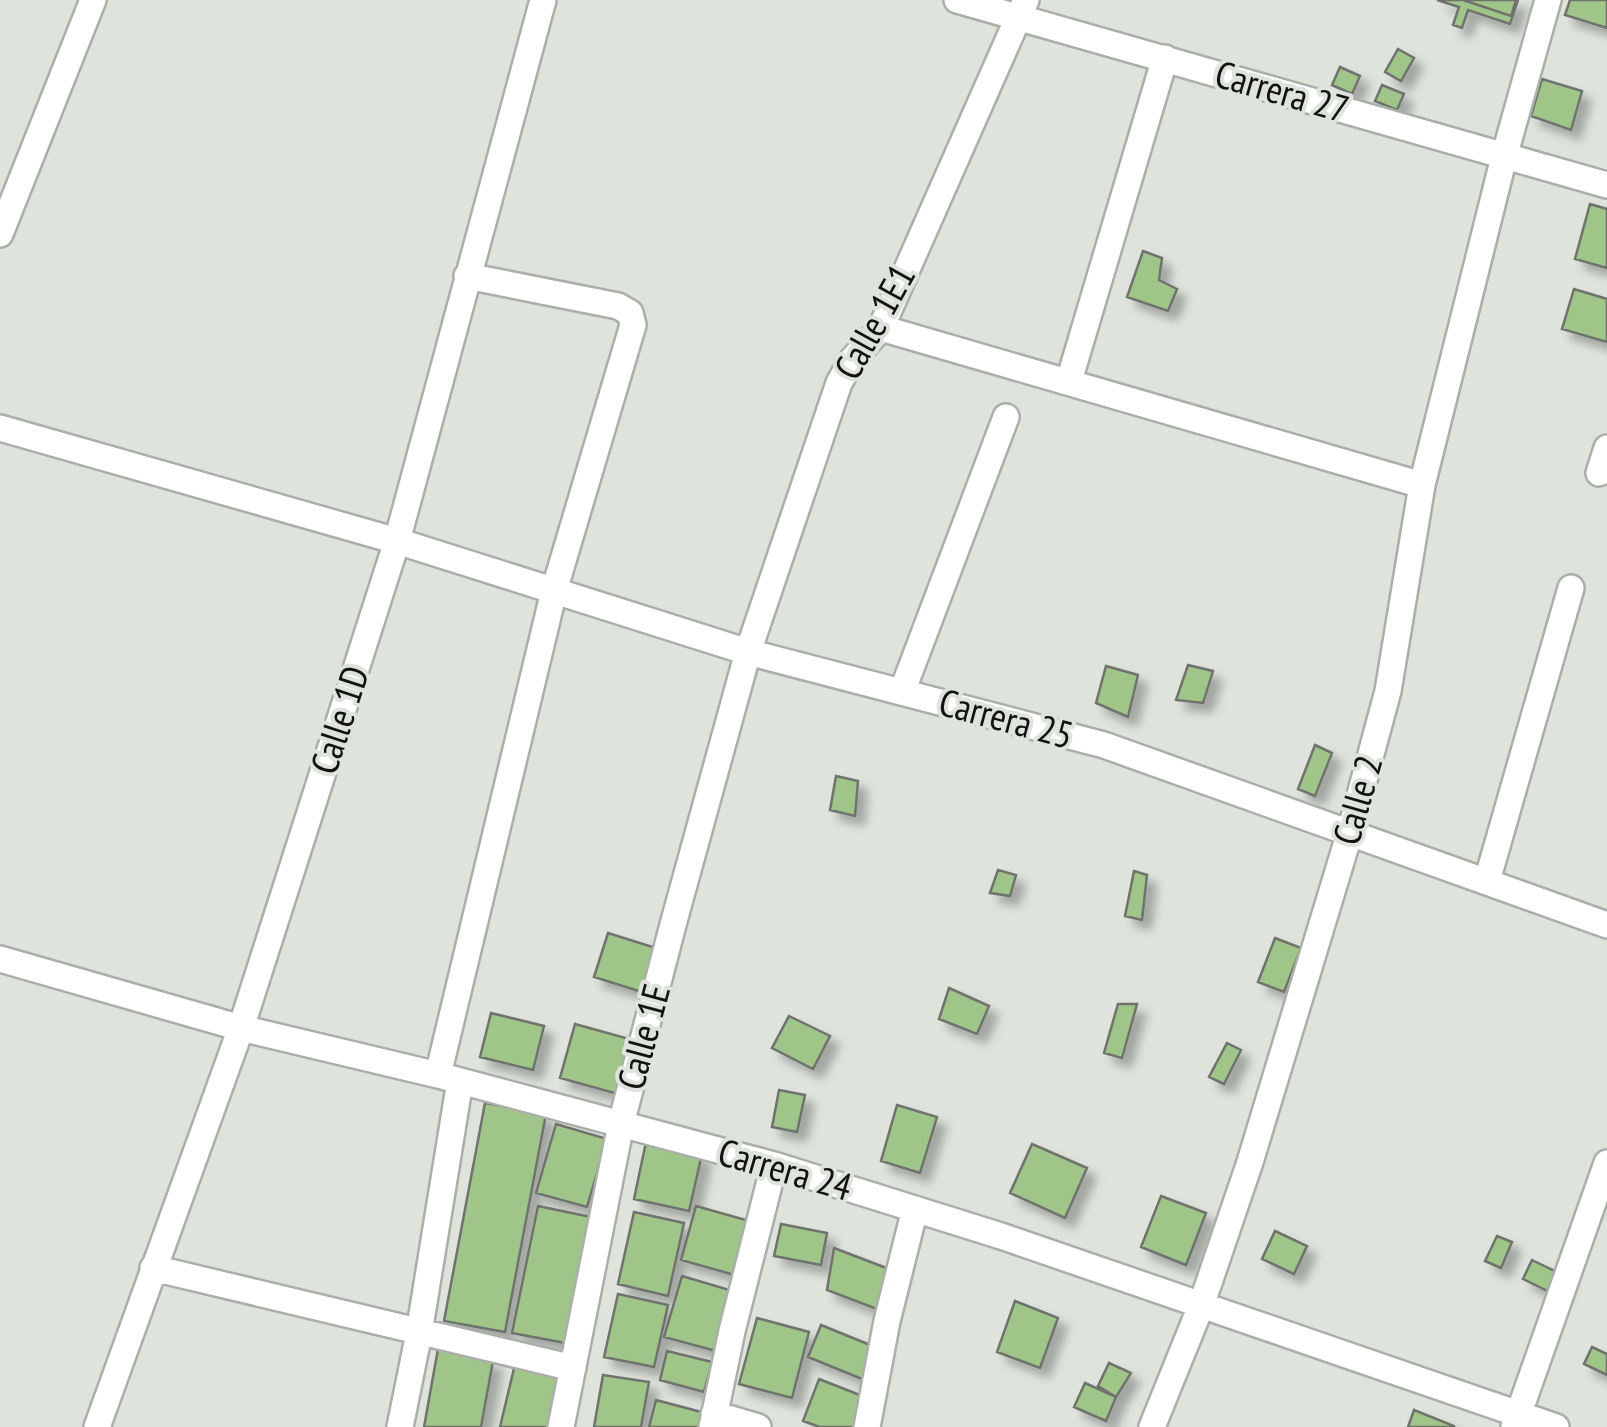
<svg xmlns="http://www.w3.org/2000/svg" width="1607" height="1427" viewBox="0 0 1607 1427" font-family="'PT Sans Narrow',sans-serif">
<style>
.building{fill:#a0c589;stroke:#6f736d;stroke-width:2.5;filter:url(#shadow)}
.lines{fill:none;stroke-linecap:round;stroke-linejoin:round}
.minor-casing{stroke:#aaafa8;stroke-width:30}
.minor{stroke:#fff;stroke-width:25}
.labels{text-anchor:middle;stroke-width:8;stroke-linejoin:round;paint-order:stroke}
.street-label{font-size:38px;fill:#121311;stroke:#dee3dc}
</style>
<defs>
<filter id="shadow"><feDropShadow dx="9" dy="9" stdDeviation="5" flood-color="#0004"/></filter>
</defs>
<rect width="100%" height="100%" fill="#dee3dc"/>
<path class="building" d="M1437,0H1518L1510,24L1468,10L1462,28L1453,25L1459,7Z
M1463,0H1516L1511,16Z
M1570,0H1607V28L1565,15Z
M1398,49L1414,58L1401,81L1385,72Z
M1340,67L1360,76L1352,94L1332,85Z
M1542,79L1582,91L1571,130L1531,116Z
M1382,85L1404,94L1397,110L1375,101Z
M1590,204L1607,209V268L1575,259Z
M1143,251L1162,258L1159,280L1177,289L1168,311L1127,297Z
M1574,289L1607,299V342L1562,329Z
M1188,665L1213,671L1203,703L1176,700Z
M1106,666L1138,675L1128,717L1096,703Z
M1315,745L1332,753L1315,796L1298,789Z
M836,776L858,781L855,816L830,810Z
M998,870L1016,875L1010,896L990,893Z
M1134,871L1147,875L1142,920L1125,916Z
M608,933L659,949L645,993L594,977Z
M1275,938L1301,948L1284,992L1258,982Z
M949,988L989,1006L977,1034L939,1019Z
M1118,1004H1137L1122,1058L1104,1053Z
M491,1013L544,1026L533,1070L480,1057Z
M789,1016L830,1036L813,1069L772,1048Z
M575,1024L633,1040L618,1094L560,1078Z
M1227,1043L1241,1050L1224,1084L1209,1077Z
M779,1090L805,1095L797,1132L772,1127Z
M485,1103L546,1114L505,1332L444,1321Z
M897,1105L937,1117L920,1173L881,1161Z
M556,1124L607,1139L587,1207L536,1193Z
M646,1142L702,1154L689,1211L634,1199Z
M1032,1144L1087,1168L1065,1218L1010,1193Z
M1161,1196L1206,1213L1186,1265L1141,1247Z
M538,1206L591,1217L565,1343L512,1333Z
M696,1206L753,1222L738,1276L681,1260Z
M634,1212L684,1223L668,1296L618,1284Z
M781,1224L827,1233L821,1265L774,1256Z
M1275,1231L1307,1246L1294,1274L1262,1259Z
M1497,1236L1512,1242L1501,1268L1485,1261Z
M834,1248L897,1272L882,1311L827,1290Z
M1532,1260L1565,1276L1556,1295L1523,1279Z
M682,1276L733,1291L716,1351L664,1337Z
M618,1294L668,1305L654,1367L604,1357Z
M1015,1301L1058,1318L1040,1368L997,1352Z
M757,1318L809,1332L792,1398L739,1384Z
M821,1325L880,1349L867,1381L808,1357Z
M1592,1347L1607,1354V1375L1584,1364Z
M438,1349L493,1361L481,1427H424Z
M667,1351L712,1362L704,1392L660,1380Z
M1109,1363L1131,1373L1116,1397L1098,1386Z
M515,1364L561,1374L549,1427H500Z
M603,1375L649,1382L641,1427H594Z
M819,1379L870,1399L860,1427H820L803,1421Z
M1085,1383L1116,1397L1106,1421L1074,1407Z
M656,1400L705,1413L702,1427H649Z
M1414,1410L1454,1426V1427H1408Z"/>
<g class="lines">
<g class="minor-casing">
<path id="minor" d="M957,0L1607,185
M0,234L93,0
M881,328L1422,485
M1069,381L1165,58
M0,428L397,541L748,652L1104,745L1607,925
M1599,473L1607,448
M902,692L1006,417
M1487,881L1571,588
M0,959L241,1028L438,1075L774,1165L1001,1236L1556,1427
M438,1075L554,591L633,325L630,313L618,306L467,276
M153,1268L573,1368
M714,1414L758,1427
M97,1427L241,1028L397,541L543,0
M400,1427L419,1333L460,1081
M561,1427L621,1124L674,921L748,652L839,383L852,360L881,328L1026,0
M712,1427L732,1331L774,1165
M867,1427L887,1321L915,1209
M1152,1427L1201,1306L1250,1162L1350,832L1388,691L1422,485L1504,157L1548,0
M1514,1427L1607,1163"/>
</g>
<use href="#minor" class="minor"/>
</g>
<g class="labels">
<g class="street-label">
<text transform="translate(1282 92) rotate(16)" y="13">Carrera 27</text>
<text transform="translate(875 322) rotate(-61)" y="13">Calle 1E1</text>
<text transform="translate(1006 719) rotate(15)" y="13">Carrera 25</text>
<text transform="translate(340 720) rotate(-72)" y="13">Calle 1D</text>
<text transform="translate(1358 800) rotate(-74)" y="13">Calle 2</text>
<text transform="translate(644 1037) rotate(-75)" y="13">Calle 1E</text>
<text transform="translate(785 1170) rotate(16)" y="13">Carrera 24</text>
</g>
</g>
</svg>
